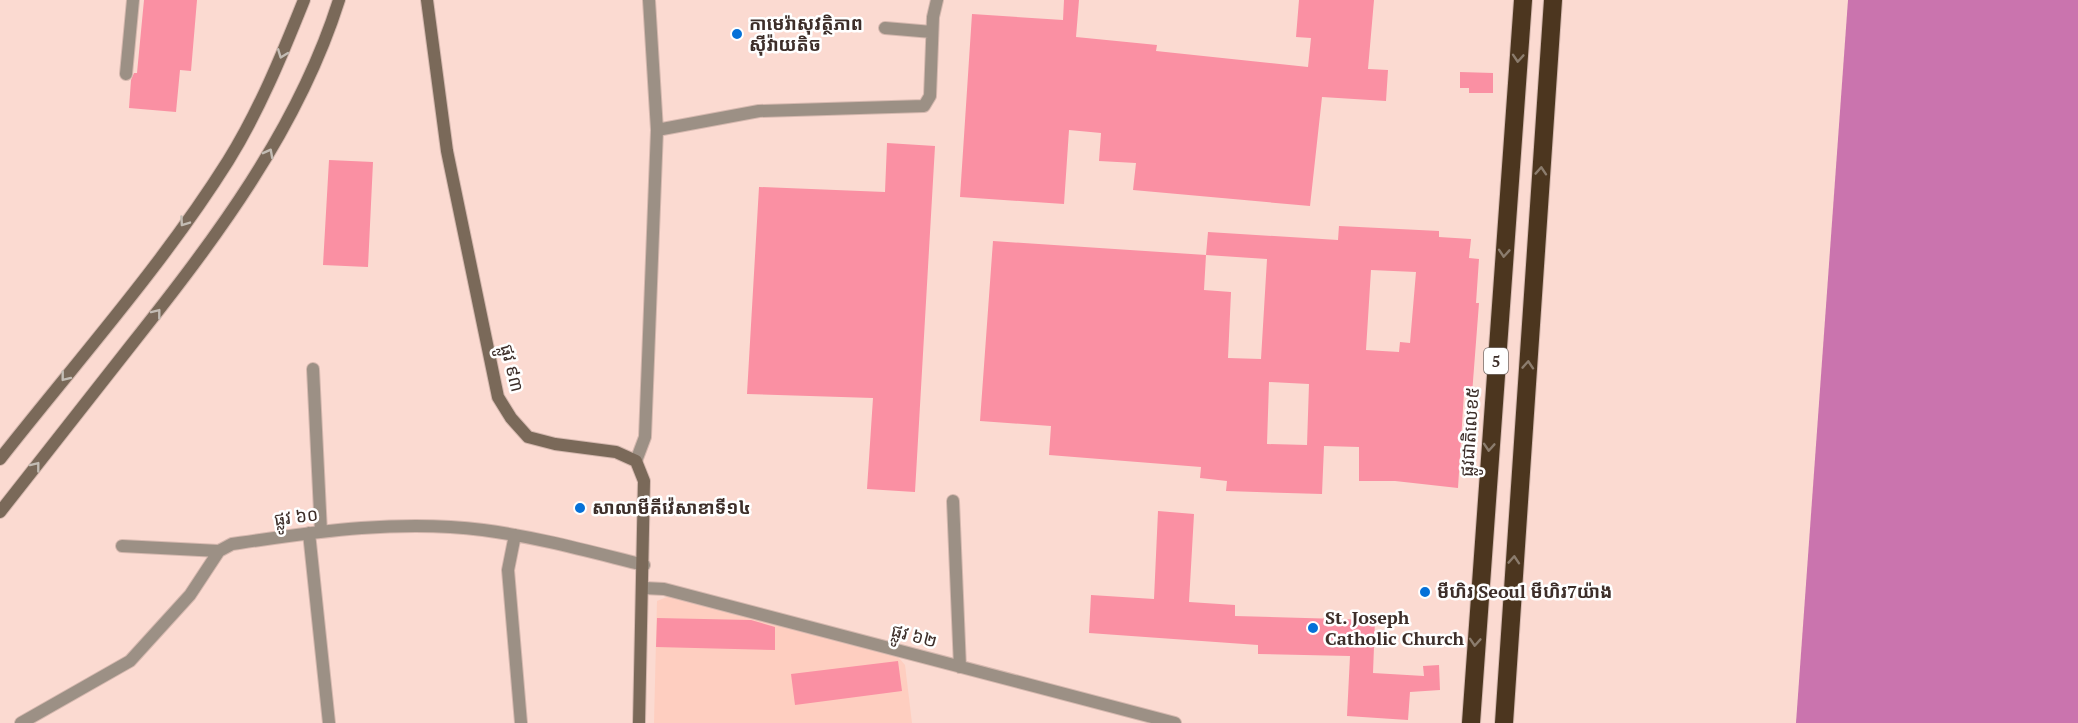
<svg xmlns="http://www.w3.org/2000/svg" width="2078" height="723" viewBox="0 0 2078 723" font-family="'PT Serif','Noto Sans Khmer',serif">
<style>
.built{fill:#fecec0}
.water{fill:#ca74ae}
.building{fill:#fa90a3;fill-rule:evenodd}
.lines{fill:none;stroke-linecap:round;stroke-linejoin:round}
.street-casing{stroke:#d5b8af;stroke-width:14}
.secondary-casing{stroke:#d5b8af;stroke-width:14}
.highway-casing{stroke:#d5b8af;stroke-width:20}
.street{stroke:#9c9085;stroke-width:12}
.secondary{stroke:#7a6959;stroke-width:12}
.highway{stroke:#4c361f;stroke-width:18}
.oneway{stroke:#c3bcb4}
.oneway2{stroke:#8b7c6d}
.poi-dot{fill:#0571d8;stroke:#fff;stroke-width:2}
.labels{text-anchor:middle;stroke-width:5;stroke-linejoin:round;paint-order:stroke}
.shield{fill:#fff;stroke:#776d69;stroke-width:1.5}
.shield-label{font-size:16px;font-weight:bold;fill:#3d2e29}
.poi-label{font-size:18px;font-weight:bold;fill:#3d2e29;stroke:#fff;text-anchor:start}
.street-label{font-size:18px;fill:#3d2e29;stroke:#fff}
</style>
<rect width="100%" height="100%" fill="#fbdad1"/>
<path class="built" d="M674,594L894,652L905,665L912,723H654L657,601Z"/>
<path class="water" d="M1848,0H2078V723H1796Z"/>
<path class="building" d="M144,0H197L191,71L180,70L176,112L129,108L131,80L134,73H137Z
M1064,0H1079L1076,37L1157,45L1156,51L1308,67L1311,38L1296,37L1299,0H1374L1368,69L1388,70L1386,101L1322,97L1310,206L1133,190L1136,163L1099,161L1101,133L1069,130L1064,204L960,197L972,14L1063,20Z
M1460,72L1493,73V93H1469V88H1460Z
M887,143L935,146L915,492L867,489L873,398L747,394L759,187L885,192Z
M329,160L373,162L368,267L323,265Z
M1339,226L1439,231V237L1471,239L1469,258L1479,259L1476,303H1479L1472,394L1464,393L1458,488L1395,481H1359V447L1324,446L1322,494L1226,491L1227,481L1200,478L1201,467L1049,455L1051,426L980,421L993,241L1206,255L1208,232L1338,240ZM1206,255L1267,259L1261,359L1228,358L1231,292L1204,290ZM1371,270L1416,272L1410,343L1400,342L1399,352L1366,350ZM1269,382L1309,384L1307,445L1267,444Z
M1158,511L1194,514L1189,602L1235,605V616L1375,620L1373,673L1424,676L1423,666L1439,665L1440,690L1410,692L1408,720L1347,716L1350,656L1258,654V645L1089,633L1091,595L1154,599Z
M657,618L751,620L775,627V650L656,647Z
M898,661L902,691L795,705L791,674Z"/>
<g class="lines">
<g class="street-casing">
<path id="street" d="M885,28L932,32
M126,74L133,0
M657,130L759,111L924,106L930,96L933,17L937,0
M313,369L321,532
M636,461L645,437L657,130L649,0
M953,501L960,667
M309,533L329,723
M515,535L508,570L521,723
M122,546L219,551
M644,588L664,589L1175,723
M21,723L130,661L190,595L219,551L232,544C315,532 399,519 483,530C537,537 591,552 644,565"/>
</g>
<g class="secondary-casing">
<path id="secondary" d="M427,0L447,151L498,397L511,418L528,437L555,444L616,452L636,461L644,481L639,723
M0,459C77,361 162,266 228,161C259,111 282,55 304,0
M0,512C44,456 88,400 132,344C215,239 298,130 339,0"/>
</g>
<g class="highway-casing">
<path id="highway" d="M1471,723L1523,0
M1504,723L1553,0"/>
</g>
<use href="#street" class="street"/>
<use href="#secondary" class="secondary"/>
<use href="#highway" class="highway"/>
</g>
<defs><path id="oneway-chevron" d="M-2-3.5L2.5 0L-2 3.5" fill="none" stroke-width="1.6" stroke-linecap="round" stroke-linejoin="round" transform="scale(1.5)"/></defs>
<g class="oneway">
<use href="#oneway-chevron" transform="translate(282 54) rotate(111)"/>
<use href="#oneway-chevron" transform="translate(269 153) rotate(-62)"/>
<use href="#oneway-chevron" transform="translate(184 222) rotate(125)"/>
<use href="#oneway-chevron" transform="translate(157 313) rotate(-52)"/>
<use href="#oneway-chevron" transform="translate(65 377) rotate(128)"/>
<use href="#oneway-chevron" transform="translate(36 466) rotate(-52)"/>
</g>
<g class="oneway2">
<use href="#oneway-chevron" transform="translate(1518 58) rotate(94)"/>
<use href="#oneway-chevron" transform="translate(1541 171) rotate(-86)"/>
<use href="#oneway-chevron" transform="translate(1504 253) rotate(94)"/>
<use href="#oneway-chevron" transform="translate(1528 365) rotate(-86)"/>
<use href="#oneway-chevron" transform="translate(1489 447) rotate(94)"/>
<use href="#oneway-chevron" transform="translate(1514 560) rotate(-86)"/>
<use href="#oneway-chevron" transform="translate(1475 642) rotate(94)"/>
</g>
<g class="poi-dot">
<circle cx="737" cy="34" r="6"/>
<circle cx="580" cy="508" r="6"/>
<circle cx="1425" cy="592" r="6"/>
<circle cx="1313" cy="628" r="6"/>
</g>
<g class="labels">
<rect class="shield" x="1484" y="348" width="24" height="26" rx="4.5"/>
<g class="shield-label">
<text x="1496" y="367">5</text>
</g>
<g class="poi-label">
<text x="749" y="30">កាមេរ៉ាសុវត្ថិភាព<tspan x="749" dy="21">ស៊ីវ៉ាយតិច</tspan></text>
<text x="592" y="514">សាលាមីគីវ៉េសាខាទី១៤</text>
<text x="1437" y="598">មីហិរ Seoul មីហិរ7យ៉ាង</text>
<text x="1325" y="624">St. Joseph<tspan x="1325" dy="21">Catholic Church</tspan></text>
</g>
<g class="street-label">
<text transform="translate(512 368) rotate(76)" y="6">ផ្លូវ ៩៣</text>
<text transform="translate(1470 432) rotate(-86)" y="6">ផ្លូវជាតិលេខ៥</text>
<text transform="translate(296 517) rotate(-7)" y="6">ផ្លូវ ៦០</text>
<text transform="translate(914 636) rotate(15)" y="6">ផ្លូវ ៦២</text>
</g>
</g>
</svg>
